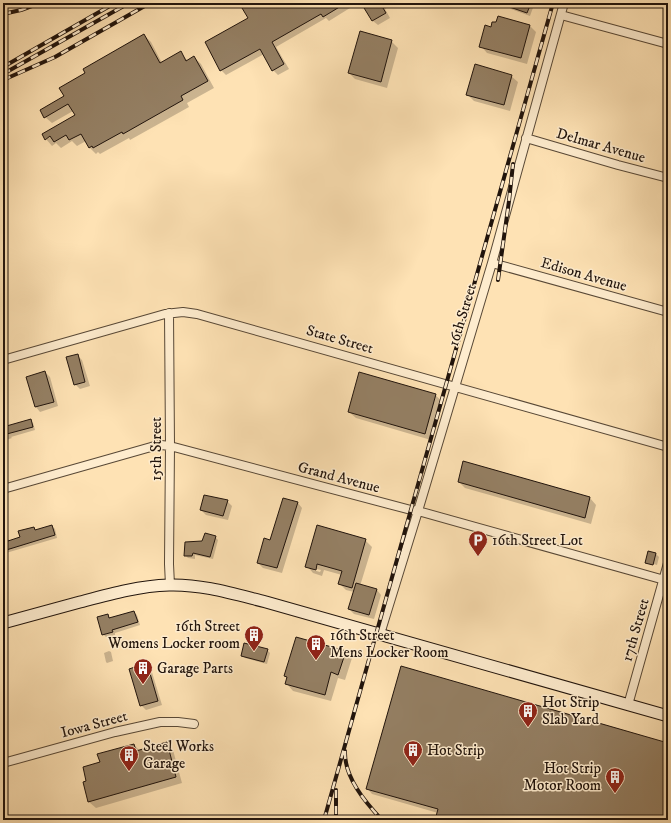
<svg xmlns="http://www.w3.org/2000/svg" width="671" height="823" viewBox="0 0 671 823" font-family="'IM FELL DW Pica',serif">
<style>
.shadow{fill:#0003;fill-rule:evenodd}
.building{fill:#947f63;stroke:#21140c}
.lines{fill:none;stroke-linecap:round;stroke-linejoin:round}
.street-casing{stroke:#584836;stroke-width:10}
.secondary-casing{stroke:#21140c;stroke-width:13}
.street{stroke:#feecce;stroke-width:8}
.secondary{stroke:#feecce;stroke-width:11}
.rail-casing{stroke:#21140c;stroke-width:4}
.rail{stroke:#feecce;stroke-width:2.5;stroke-dasharray:8;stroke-linecap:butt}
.labels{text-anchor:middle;stroke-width:3;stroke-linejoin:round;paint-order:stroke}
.street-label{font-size:15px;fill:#21140c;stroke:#feecce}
.poi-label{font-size:15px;fill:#21140c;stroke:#feecce;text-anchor:start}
</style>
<rect width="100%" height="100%" fill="#fee2b4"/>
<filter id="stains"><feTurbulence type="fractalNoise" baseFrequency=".005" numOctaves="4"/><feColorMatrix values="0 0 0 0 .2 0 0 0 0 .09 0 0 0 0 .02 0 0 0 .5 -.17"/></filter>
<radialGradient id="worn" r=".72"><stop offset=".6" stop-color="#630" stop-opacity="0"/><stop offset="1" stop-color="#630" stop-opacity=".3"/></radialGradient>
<path class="shadow" d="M240,3H358L329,21L326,18L276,47L289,69L278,75L273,70L264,54L226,75L221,70L249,18Z
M362,3H385L388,7L385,9L390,18L378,25L373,21Z
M509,3H532L534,5L530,16L511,9L508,6Z
M598,3H614L613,7Z
M530,26L536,32L527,64L487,53L481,46L492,28Z
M144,35L151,42L162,63L180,52L188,61L194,57L201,64L214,88L187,103L189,107L130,140L129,138L100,154L98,152L96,154L89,147L86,141L77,146L72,141L61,148L56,143L52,146L46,139L76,116L73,111L52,123L45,117L87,73Z
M391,41L398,48L387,88L355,79L349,73Z
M511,76L518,82L510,111L474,101L467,94Z
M77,355L82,360L90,386L80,389L75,384Z
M45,372L50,377L58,406L40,412L36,407Z
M435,395L442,401L431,440L356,418L349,412Z
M30,420L33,423L35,430L11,437L12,438L3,441V428Z
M459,482L590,498L596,505L591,524L465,488Z
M227,501L232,506L228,520L206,515L201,510Z
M298,503L302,508L282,573L263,568L258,563L271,541Z
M52,526L55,529L57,538L6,553L3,550V543L21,538L34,528L36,531Z
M215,537L218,540L213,559L195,555V559L188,558L185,555L203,542Z
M365,540L372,547L360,586L377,590L381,595L374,619L354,614L349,609L354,592L346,590L339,583L342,575L324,570L322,576L313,573L307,566ZM313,568L321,570L320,572L313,570Z
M649,552L656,554L659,557L657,565L648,562V564L646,562Z
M134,612L137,615L140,625L115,633V635L106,637L103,634L107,615L111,619Z
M267,650L270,653L267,664L245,658L242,655Z
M109,651L111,652L113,661L107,663L106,662L104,653Z
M345,652L352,658L345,680L338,678L331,701L293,691L287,684L288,679L285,676Z
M147,664L151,669L162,705L146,710L141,705Z
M166,744L173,750L182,783L96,808L89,802L87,782L101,763L134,745L140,751Z
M668,744V820H436L438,813L372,794L367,788Z"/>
<path class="building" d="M239,3H346L323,17L321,14L272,42L284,64L272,71L260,49L220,71L205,42L248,18Z
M361,3H380L386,13L372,21Z
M501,3H531L527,13L501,4Z
M498,16L530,25L521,58L479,47L485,25L491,27L492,22H496Z
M360,31L392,40L381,82L348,73Z
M144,34L160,63L181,51L186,61L194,56L208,81L181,96L183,100L123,134L122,132L93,148L92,146L89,148L81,134L69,140L66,135L54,142L50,136L45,140L42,134L75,115L68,104L44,118L40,110L64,96L59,88L85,73L83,69Z
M475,64L512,75L504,105L466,95Z
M78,354L85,382L74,385L66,357Z
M45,371L54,402L35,407L26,377Z
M359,372L436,394L425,434L348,412Z
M31,419L33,427L3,435V427Z
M463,461L590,497L585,518L458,482Z
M204,495L228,500L223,516L200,510Z
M283,498L298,502L277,568L257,563L264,538L270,540Z
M52,525L55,535L3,551V530H5L8,541L20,537L18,531L34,527L35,530Z
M317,525L366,539L352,588L338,584L342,571L317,564L316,570L305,567Z
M205,533L216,536L210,557L193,553L192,556H184L185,542L202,541Z
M648,551L656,553L653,565L645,563Z
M356,583L377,589L369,615L348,609Z
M134,611L138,622L112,630L113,632L102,635L97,617L108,614L109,618Z
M296,637L346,651L338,675L331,672L325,695L285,684L287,677L284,676Z
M244,643L268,649L264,662L241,656Z
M147,663L158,701L140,706L129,669Z
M401,666L668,743V820H435L438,809L366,789Z
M167,742L176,777L88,802L83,782L86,781L83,767L100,762L97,754L134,744L136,751Z"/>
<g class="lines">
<g class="street-casing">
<path id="street" d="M561,15L668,44
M526,138L618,165L668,178
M492,263L668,312
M169,313L170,446L169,564L170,585
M3,360L165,314L183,312L197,314L668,447
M3,489L151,447L161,445L170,446L411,510L418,511L668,581
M380,634L418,511L492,263L564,3
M628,705L668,563
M3,763L115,732L160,722H178L194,724"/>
</g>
<g class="secondary-casing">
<path id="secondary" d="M3,623C29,616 54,609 80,602C110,594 138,586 169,585C202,584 234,594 266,602L668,716"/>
</g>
<use href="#street" class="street"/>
<use href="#secondary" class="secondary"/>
<g class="rail-casing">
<path id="rail" d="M3,14L21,10L40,3
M3,67L115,3
M3,74L129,3
M3,80L55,57L150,3
M498,280L509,201L513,164
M345,751C344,777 365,802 382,820
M336,790V820
M324,820L553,3"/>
</g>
<use href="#rail" class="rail"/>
</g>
<defs>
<g id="parking-pin" transform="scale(1)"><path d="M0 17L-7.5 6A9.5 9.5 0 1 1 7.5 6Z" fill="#8f2418" stroke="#feecce"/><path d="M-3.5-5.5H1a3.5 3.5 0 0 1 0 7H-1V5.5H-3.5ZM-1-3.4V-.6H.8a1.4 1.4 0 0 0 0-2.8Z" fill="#fff"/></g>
<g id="building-pin" transform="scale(1)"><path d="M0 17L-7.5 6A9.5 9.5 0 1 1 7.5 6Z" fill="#8f2418" stroke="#feecce"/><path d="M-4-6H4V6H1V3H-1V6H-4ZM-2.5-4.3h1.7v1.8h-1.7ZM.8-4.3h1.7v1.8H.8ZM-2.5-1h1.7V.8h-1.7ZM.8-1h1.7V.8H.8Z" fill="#fff"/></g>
</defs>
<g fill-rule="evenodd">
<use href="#parking-pin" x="478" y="540"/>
<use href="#building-pin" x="254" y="635"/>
<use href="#building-pin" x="316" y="644"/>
<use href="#building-pin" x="143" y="668"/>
<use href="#building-pin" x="528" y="711"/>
<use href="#building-pin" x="413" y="750"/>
<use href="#building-pin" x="129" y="755"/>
<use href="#building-pin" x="615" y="777"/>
</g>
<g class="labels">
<g class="street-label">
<text transform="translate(601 145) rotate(16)" y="5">Delmar Avenue</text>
<text transform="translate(584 274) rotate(16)" y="5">Edison Avenue</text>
<text transform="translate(462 315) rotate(-73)" y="5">16th Street</text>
<text transform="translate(340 339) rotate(16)" y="5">State Street</text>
<text transform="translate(156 449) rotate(-90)" y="5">15th Street</text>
<text transform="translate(339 477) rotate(15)" y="5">Grand Avenue</text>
<text transform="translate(635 630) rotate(-74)" y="5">17th Street</text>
<text transform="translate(94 724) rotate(-15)" y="5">Iowa Street</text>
</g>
<g class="poi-label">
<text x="492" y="545">16th Street Lot</text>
<text x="240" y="631" text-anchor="end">16th Street<tspan x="240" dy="17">Womens Locker room</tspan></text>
<text x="330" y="640">16th Street<tspan x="330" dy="17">Mens Locker Room</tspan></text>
<text x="157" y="673">Garage Parts</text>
<text x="542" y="707">Hot Strip<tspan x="542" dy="17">Slab Yard</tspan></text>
<text x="143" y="751">Steel Works<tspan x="143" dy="17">Garage</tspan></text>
<text x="427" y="755">Hot Strip</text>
<text x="601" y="773" text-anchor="end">Hot Strip<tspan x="601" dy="17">Motor Room</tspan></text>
</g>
</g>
<rect width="671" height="823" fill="none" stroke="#fee2b4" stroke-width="16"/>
<rect x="4" y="4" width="663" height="815" fill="none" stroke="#21140c" stroke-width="2"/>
<rect x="8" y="8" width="655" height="807" fill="none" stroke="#21140c"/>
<rect width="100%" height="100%" filter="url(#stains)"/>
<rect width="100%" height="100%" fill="url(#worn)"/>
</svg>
